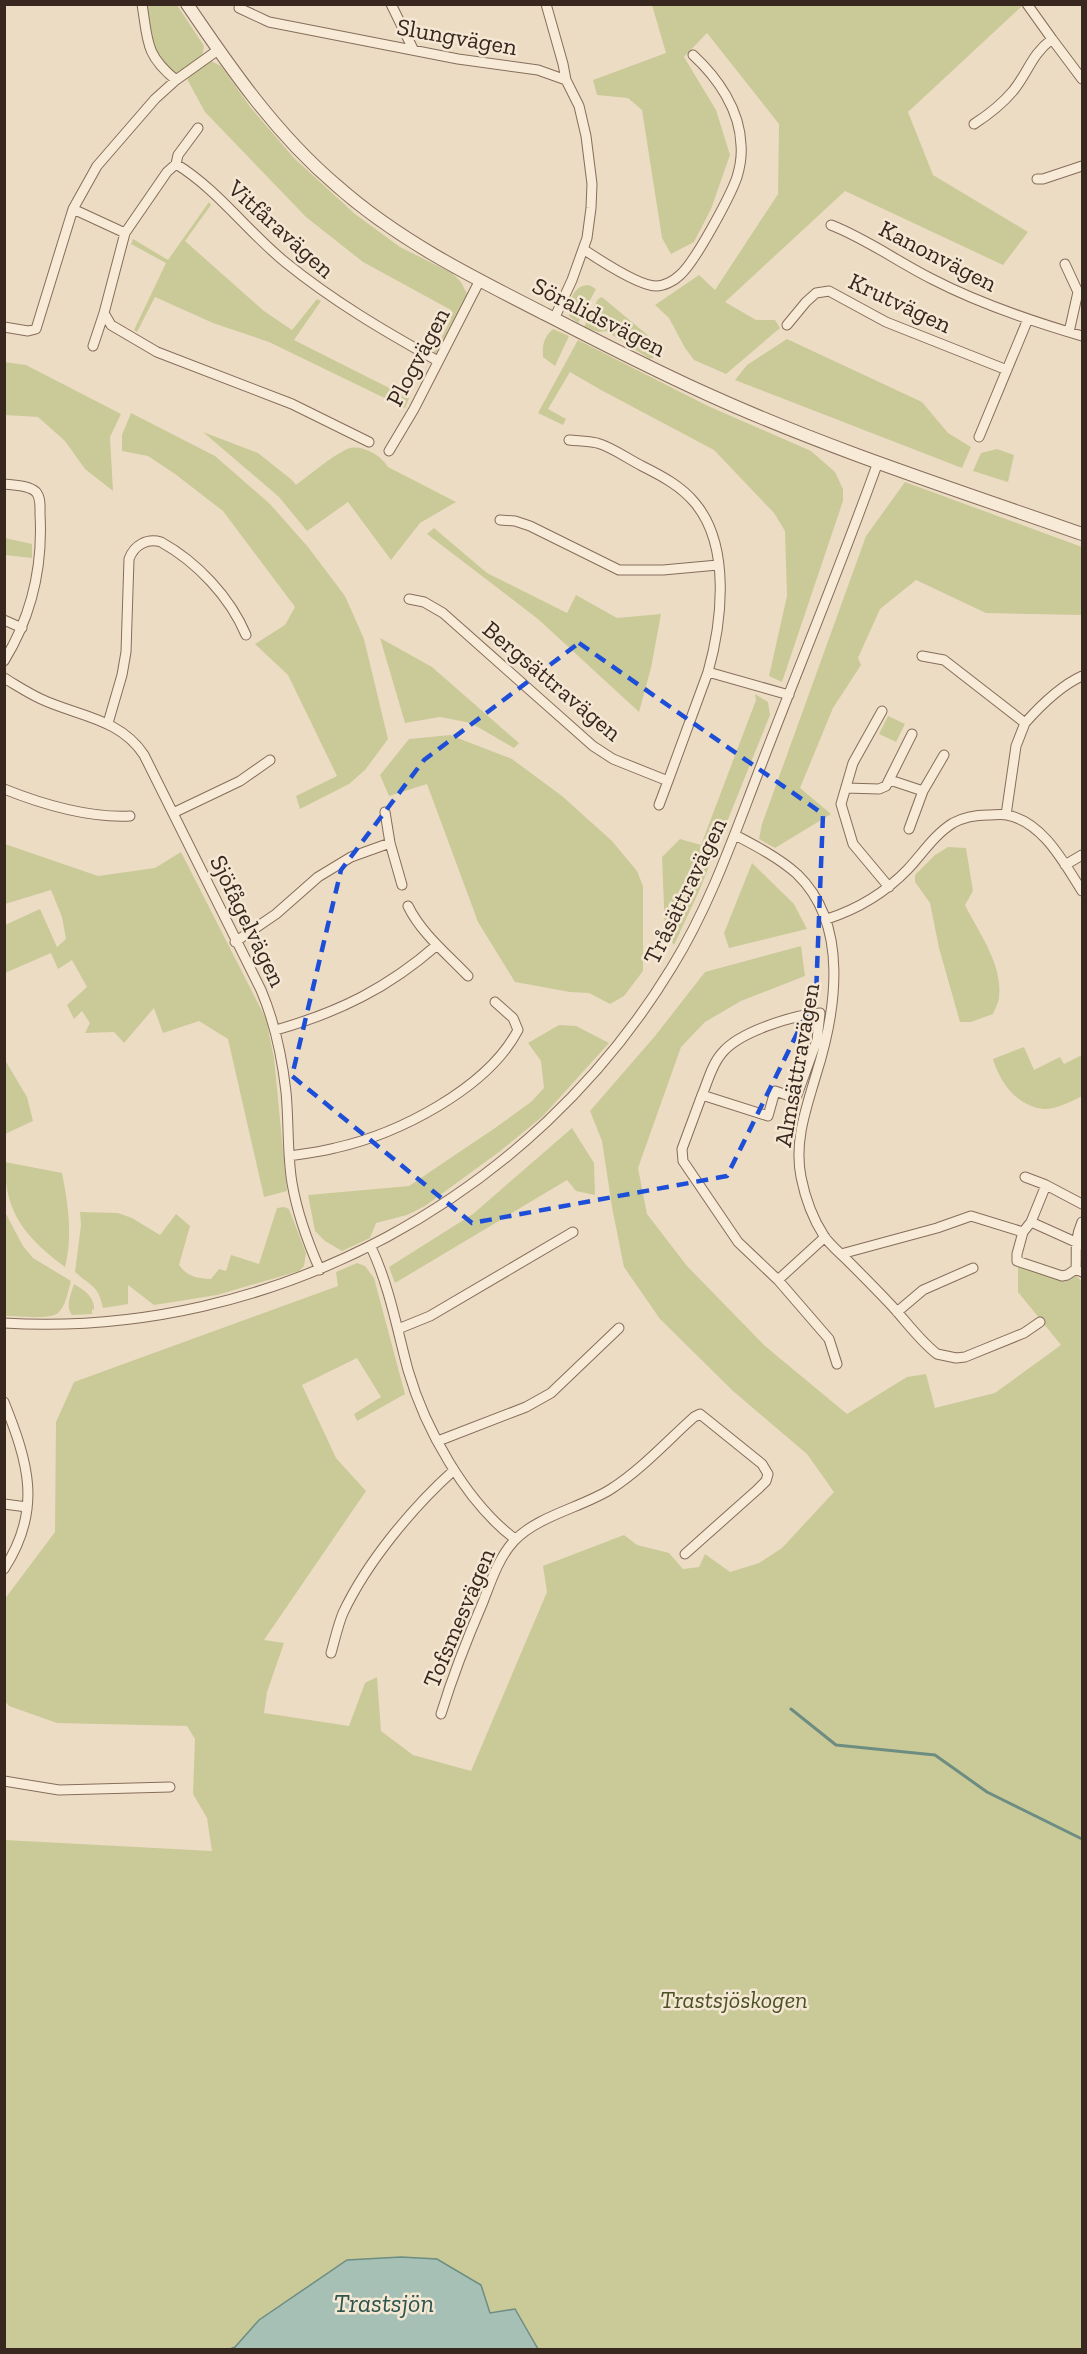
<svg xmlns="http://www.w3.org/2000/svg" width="1087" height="2354" viewBox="0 0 1087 2354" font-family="'Zilla Slab',serif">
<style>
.green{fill:#caca98}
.water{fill:#a6c0b5;stroke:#6d8d82;stroke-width:1.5}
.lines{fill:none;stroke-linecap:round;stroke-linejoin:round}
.stream{stroke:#6d8d82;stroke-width:3}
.minor-casing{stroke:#866d5b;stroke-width:11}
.tertiary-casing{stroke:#866d5b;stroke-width:14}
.minor{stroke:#f7ead7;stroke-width:9}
.tertiary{stroke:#f7ead7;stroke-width:12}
.marked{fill:none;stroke:#1d4ed8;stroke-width:4.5;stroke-dasharray:12 8;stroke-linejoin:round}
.labels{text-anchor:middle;stroke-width:5;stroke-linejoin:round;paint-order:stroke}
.street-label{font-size:24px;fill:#37271e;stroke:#f4e7d3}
.park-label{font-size:24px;font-style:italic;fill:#4c5226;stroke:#f4e7d3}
.water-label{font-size:26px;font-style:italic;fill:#2e564f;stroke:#f4e7d3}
</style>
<rect width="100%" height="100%" fill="#ecdcc4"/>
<path class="green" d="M146,5H177L204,46L202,57L175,76C151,53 150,36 146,5Z
M652,5H1021L1022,6L908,112L933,175L1028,232L1003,265L845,191L725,302L756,320H775L780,328L726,374L694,360L685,348L669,318L655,305L699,275L715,290L778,194L779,124L707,33L684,57L716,110L730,155L711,209L694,242L671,254L662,238L642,110L628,98L597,95L593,80L666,53Z
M209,60L221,66L251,108L294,158L355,214L400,247L452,273L461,282L467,294L434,357L432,356L451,319V310L363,262L306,217L205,112L187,79Z
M209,202L211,205L185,241L264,311L292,330L317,299L321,301L294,340L409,398L405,408L269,342L213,323L155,297L137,332L134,330L166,263L131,244L133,239L168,260Z
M589,285L596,289L578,323L569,316C569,301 573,285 589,285Z
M602,297L657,343L659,350L657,356L650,359L606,331L598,332L584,327L598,299Z
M553,329L569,336L555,366L543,357C542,345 544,337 553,329Z
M787,339L922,402L948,433L971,447L962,468L735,380L747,365Z
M578,340L708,406L811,451L835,472L843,489V501L782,682L769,676L787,596L785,531L774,513L714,450L601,390L570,372L548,409L566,419L563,425L538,413Z
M4,362L26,365L121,414L110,437L113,491L85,469L65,441L38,417L5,415Z
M131,413L215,456L270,504L308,547L345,596L364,639L388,739L365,770L349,784L300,809L296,796L337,776L288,675L255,644L285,625L295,607L223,511L175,474L148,456L122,451V435Z
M203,432L258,453L292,480L296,485C311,474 330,457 347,449C361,443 382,456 388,467L456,502L420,523L391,560L348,502L307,531L279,497Z
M997,449L1014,455L1008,482L973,471L981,453Z
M905,482L1082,547V615L986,613L916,580L880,609L858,658L861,665L833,708L800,788L831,814L775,848L759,839L762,824L866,536Z
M434,528L487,573L567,613L576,595L617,618L661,614L651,668L639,712L538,619L427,534Z
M5,538L32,544V558L5,555Z
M380,638L432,667L519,743L514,748L471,723L440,717L405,723Z
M755,694L768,702L770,715L700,889L674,945L665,931L662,857L680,839L701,845L756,700Z
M888,716L905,724L896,742L879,734Z
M450,735L512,759L562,796L612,841L637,871L643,886V971L624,996L610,1004L589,993L570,992L515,982L478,922L427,784L389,796L380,775L409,739Z
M5,844L98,876L155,868L181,852L266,1019L274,1058L287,1191L264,1197L228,1039L199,1021L163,1033L154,1008L124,1043L114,1032L85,1033L90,1023L82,1011L74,1019L67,1005L87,987L72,960L58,969L51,953L5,973V925L40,909L57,947L66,939L62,917L51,890L5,904Z
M948,847L966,848L973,891L965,905C979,933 1003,965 999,997C999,1002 995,1009 993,1014L971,1022H960L939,948L930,903L915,882V875L935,855Z
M752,863L794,904L807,929L729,948L724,933Z
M801,946L805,976L741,1001L705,1022L681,1047L638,1168L647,1214L687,1266L765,1346L847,1414L907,1377L926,1374L935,1408L995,1393L1061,1345L1018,1292V1264L1052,1277L1075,1274L1082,1282V2349H538L515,2309L490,2313L481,2285L437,2259L275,2310L259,2320L233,2349H5V1840L212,1851L207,1818L193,1794L195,1739L187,1726L57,1723L9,1706L5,1701L4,1600L55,1532L56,1422L74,1382L338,1286L336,1272L357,1263L365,1266L374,1278L405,1394L357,1421L354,1414L381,1397L357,1358L302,1385L336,1458L366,1491L264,1640L284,1643L267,1692L264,1713L349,1726L365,1683L377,1677L381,1731L413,1755L471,1771L547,1592L543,1566L624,1535L637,1545L669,1553L683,1569L699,1567L705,1554L730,1572L759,1563L782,1548L834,1492L807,1454L733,1391L660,1319L624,1267L612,1207L602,1141L590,1111L655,1036L705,972Z
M559,1025L576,1026L609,1043L543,1116L499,1152L425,1206L407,1215L376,1223L370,1238L342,1251L325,1241L315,1231L308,1195L409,1186L495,1128L531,1102L544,1088L541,1061L528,1043Z
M1024,1047L1034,1070L1060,1057L1064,1064L1082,1055V1096C1073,1101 1054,1110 1043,1109C1017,1106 1000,1083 993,1059Z
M5,1060L27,1097L33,1121L5,1134Z
M572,1128L594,1163L595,1195L576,1191L567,1180L395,1283L389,1267L473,1214Z
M5,1162L62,1173C68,1203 73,1236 65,1267C26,1238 4,1213 5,1162Z
M284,1207L289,1209L306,1253L304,1266L299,1271L217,1295L154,1305L128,1285V1304L103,1308C98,1285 92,1287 75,1272L81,1225L80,1212L118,1213L132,1218L160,1235L176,1214L190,1226L179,1265C188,1277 196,1278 211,1279L219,1269L226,1271L231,1255L259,1264L277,1208Z
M5,1212L23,1246L33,1258L71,1281C68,1291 66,1306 58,1313C50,1320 16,1316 5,1316Z
M74,1284C84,1290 95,1297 94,1310L92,1309V1314L72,1315C65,1306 71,1294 74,1284Z"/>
<path class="water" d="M401,2257L437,2259L481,2285L490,2313L515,2309L538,2349H230L235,2347L259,2320L347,2260Z"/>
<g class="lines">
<path class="stream" d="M791,1709L836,1745L935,1755L987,1792L1082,1839"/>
<g class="minor-casing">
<path id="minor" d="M142,4C148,41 145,55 176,80
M391,4L413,49
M546,4L563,64L566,80L579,106L586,136L592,184L591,208L587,238L572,280L554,319
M1027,4L1052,39
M239,8L269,22L458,59L538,70L566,80
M974,124C988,115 1002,104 1013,91C1029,71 1031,55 1052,39L1082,79
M176,164L178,155L198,128
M1037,179H1043L1082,166
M73,209L125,233L167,172L176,164C217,189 247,231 285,262C333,301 384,331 438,361
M831,225C867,239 898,262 932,279C980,304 1031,321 1082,336
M125,233L104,313L111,325L157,352L292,404L369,442
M583,249C598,259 639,286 656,286C664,286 674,281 680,275C695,262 730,197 737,177C740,167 742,156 741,145C740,110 718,78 693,55
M1065,264L1078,292L1069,332
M787,325L806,302L816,293L829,291L886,322L1007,370
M4,327L28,331L36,329L73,209L97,166L155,99L176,80L218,50
M93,346L104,313
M979,437L1028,319
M569,440C578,441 588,441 597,443C612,447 628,459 642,466C662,476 681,486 695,503C731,546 722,622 708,672
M389,451L414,409L480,280
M4,484C13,485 29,485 36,492C41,498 40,507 40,514C43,566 31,617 4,661
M500,520L515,521L530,526L619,570H663L718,565
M409,599L424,602L443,613L593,746L613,759L668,781L708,672L789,695
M4,620L22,628
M922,656L944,660L1025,723L1016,746L1006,815
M4,678C16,685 28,693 41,699C77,716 120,718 144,755L261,990C275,1023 282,1056 286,1092C289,1122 287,1153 292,1183C297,1212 308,1243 320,1270
M882,711L853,763L841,804L853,844L889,887
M108,723L122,675L126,652L129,559C134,545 147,538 161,542C197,562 230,597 246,635
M1025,723C1041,705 1060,686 1082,676
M890,780L923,791L944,755
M846,788L879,789L886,786L912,734
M4,789C44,805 88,818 130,816
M659,805L668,781
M385,812L390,843L402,885
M173,813L240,781L270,760
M909,829L923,791
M735,835C756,846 779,858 797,874C850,925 836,1012 816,1075C806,1109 794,1141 801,1177C805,1197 813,1219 824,1236C830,1245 839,1252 846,1259C861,1274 876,1289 891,1305C906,1321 919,1340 937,1354L956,1358L965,1357L1024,1333L1040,1322
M1065,865L1082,855
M408,906C421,933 448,955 468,976
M827,919C858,909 885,893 908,869C922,854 935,834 953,823C964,817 975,815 988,815C994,815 1001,814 1007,815C1043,822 1064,863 1082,891
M235,942L276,914L318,877L351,857L390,843
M276,1030C339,1012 388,988 437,945
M702,1095C708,1081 712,1064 722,1053C739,1032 793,1015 820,1013L817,1040L796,1098L775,1091L768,1116L702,1095L682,1149L683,1161L738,1242L778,1280
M289,1156C304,1154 320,1152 335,1148C398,1134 487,1089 518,1030L513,1018L495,1002
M1025,1177L1046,1185L1082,1204
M1046,1185L1031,1222L1023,1232L1017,1254V1261L1062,1276L1067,1275L1076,1269L1082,1272
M1031,1222L1082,1245
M825,1237L778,1280L829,1339L837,1364
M371,1247C389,1285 397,1329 408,1370C425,1429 466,1502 515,1539
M841,1254L937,1228L971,1216L1023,1232
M1076,1269C1077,1249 1074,1241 1082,1222
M897,1312L923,1290L973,1268
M4,1323C274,1339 533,1196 672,967C709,907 732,841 757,776C797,671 840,568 878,462
M398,1329L430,1316L573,1232
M4,1402C28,1462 43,1509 4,1569
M438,1441L526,1407L551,1393L619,1328
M4,1504L27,1507
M331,1653C335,1639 338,1625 343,1613C367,1562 412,1508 453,1471
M441,1714C453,1675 467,1639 483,1602C491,1581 499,1557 514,1541C537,1516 583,1507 611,1489C642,1469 667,1441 694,1417L700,1414L762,1464L768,1474L766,1481L758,1489L685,1554
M4,1781L59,1790L170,1787"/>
</g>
<g class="tertiary-casing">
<path id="tertiary" d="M187,4C231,69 276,134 336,185C399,241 474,278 549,316C601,343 654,370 707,394C828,449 957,490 1082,534"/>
</g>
<use href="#minor" class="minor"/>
<use href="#tertiary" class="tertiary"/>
</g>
<path class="marked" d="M579,643L823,814L816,995L727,1176L472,1223L292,1076L341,870L424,760Z"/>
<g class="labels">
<g class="street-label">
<text transform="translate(457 37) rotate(10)" y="8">Slungvägen</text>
<text transform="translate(281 229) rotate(42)" y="8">Vitfåravägen</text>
<text transform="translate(938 256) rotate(27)" y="8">Kanonvägen</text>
<text transform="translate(900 303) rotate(25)" y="8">Krutvägen</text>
<text transform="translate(599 317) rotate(27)" y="8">Söralidsvägen</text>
<text transform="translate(418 357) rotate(-62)" y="8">Plogvägen</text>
<text transform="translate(552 681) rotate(40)" y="8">Bergsättravägen</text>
<text transform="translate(685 891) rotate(-64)" y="8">Tråsättravägen</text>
<text transform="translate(248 921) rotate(64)" y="8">Sjöfågelvägen</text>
<text transform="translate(797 1065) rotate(-80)" y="8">Almsättravägen</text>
<text transform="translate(459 1618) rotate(-67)" y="8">Tofsmesvägen</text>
</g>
<g class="park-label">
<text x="734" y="2008">Trastsjöskogen</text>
</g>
<g class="water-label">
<text x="384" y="2312">Trastsjön</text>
</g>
</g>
<rect width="1087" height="2354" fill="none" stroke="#37271e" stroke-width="12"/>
</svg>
